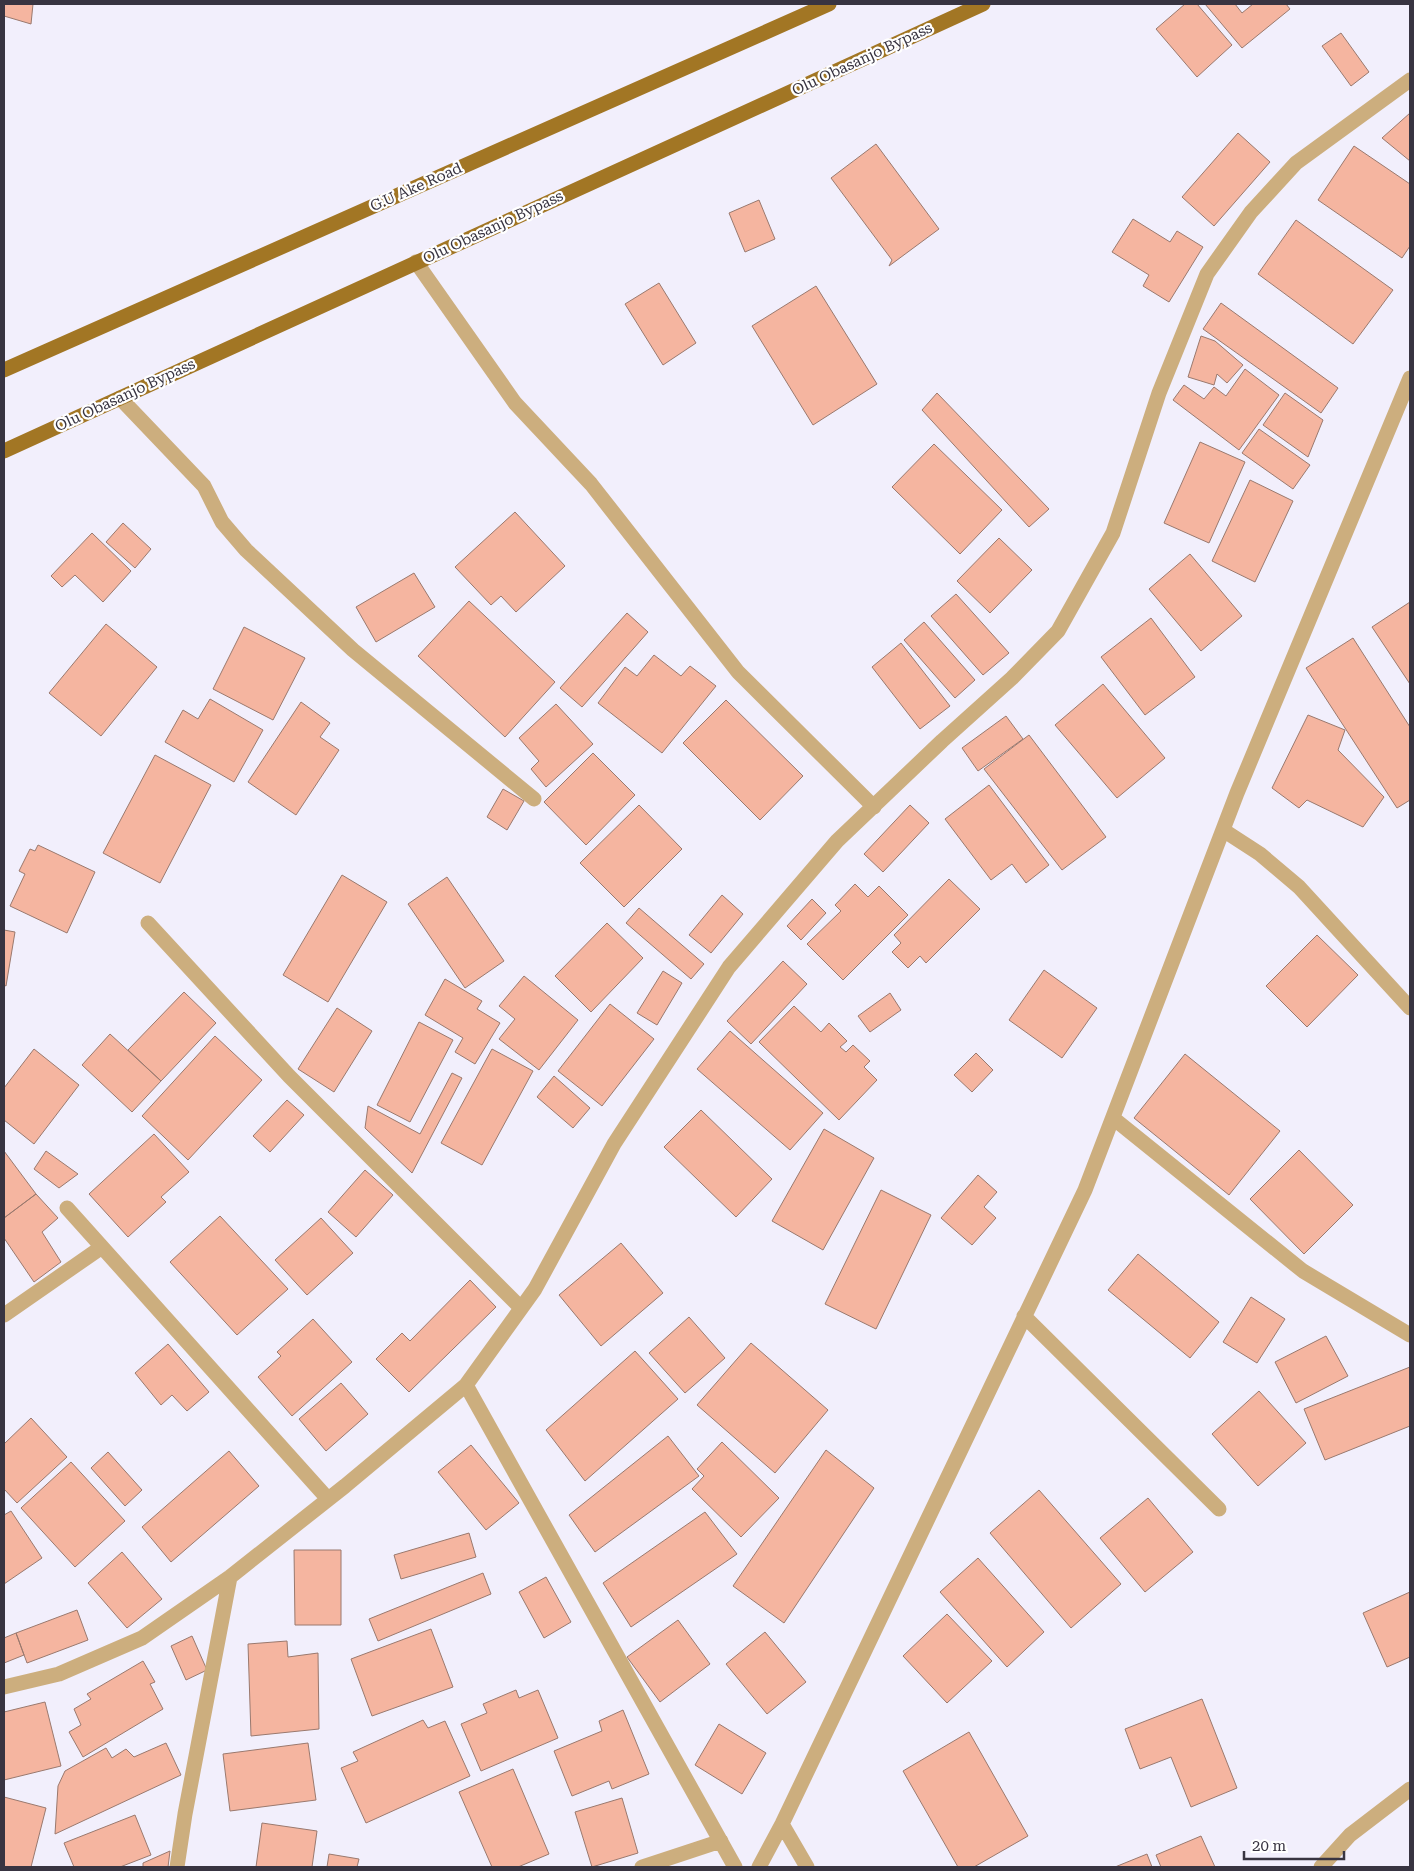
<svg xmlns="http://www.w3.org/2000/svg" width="1414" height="1871" viewBox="0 0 1414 1871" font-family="'Roboto Serif',serif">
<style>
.building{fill:#f5b5a0;stroke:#9a796e}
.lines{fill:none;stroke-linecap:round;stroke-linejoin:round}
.minor{stroke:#ccae7e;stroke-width:15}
.major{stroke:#a27624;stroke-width:15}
.labels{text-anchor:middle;stroke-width:4.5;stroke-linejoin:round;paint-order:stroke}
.street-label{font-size:15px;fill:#383441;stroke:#fff}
</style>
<rect width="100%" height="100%" fill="#f2effc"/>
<path class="building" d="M4,4H33L31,24L4,16Z
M1185,4H1197L1232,45L1197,77L1156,29Z
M1205,4H1235L1242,13L1253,4H1286L1290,9L1242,48Z
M1341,33L1369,72L1351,86L1322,46Z
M1410,113V161L1382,138Z
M1238,133L1270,162L1214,226L1182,197Z
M876,144L939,229L889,266L892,260L831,178Z
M1354,146L1410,184V246L1402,258L1318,200Z
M759,200L775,239L745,252L729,213Z
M1133,219L1170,242L1177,231L1203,247L1169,302L1143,286L1149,275L1112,252Z
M1296,220L1393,290L1353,344L1258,274Z
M659,283L696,343L663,365L625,304Z
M816,286L877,384L813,425L752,326Z
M1221,303L1338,388L1321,413L1203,329Z
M1201,336L1215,341L1243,365L1227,383L1217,374L1214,385L1188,377Z
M1245,369L1279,395L1239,450L1173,400L1184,385L1204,399L1214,387L1226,396Z
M937,393L1049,509L1029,527L922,410Z
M1285,393L1323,420L1308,457L1263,425Z
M1259,429L1310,465L1293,489L1242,453Z
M1200,442L1245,462L1209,543L1164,523Z
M934,444L1002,510L960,554L892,487Z
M1250,480L1293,501L1255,582L1212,561Z
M515,512L565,566L516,612L501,596L491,605L455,567Z
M123,523L151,549L135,568L106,542Z
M92,533L131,571L103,602L75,575L62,587L51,576Z
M999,538L1032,570L990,613L957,581Z
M1190,554L1242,616L1201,651L1149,589Z
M414,573L435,607L376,642L356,607Z
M956,594L1009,653L983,675L931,616Z
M469,601L555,682L505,737L418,656Z
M1410,602V684L1372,627Z
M627,613L648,632L582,707L560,688Z
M1151,618L1195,677L1145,715L1101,657Z
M924,622L975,680L955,698L904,640Z
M106,624L157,667L101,736L49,693Z
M244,627L305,658L273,720L213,689Z
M1353,638L1410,727V800L1397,808L1306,668Z
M901,643L950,706L920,729L872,667Z
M654,655L681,676L690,666L716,686L662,753L598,703L625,667L637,676Z
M1103,684L1165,758L1117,798L1055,725Z
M210,699L263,730L234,782L165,742L183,710L198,719Z
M726,700L803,776L760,820L683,743Z
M301,702L330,723L320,737L339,750L296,815L248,782Z
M556,704L593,744L546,787L531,769L539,761L519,738Z
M1308,715L1345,730L1338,750L1384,797L1363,827L1307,800L1299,808L1272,788Z
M1006,716L1023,739L978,771L962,748Z
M1029,735L1106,837L1062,870L984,769Z
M593,753L635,795L586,845L544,802Z
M155,755L211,785L160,883L103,853Z
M989,785L1049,865L1026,883L1012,864L991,880L945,819Z
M503,789L524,801L507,830L487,817Z
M639,805L682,849L624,907L580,863Z
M910,805L929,823L883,872L864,854Z
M38,845L95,872L67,933L10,906L25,874L19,871L30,849L35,851Z
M342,875L387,902L328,1002L283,975Z
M447,877L504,961L465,988L408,904Z
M949,879L980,909L926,963L920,956L908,968L892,952L901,943L894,935Z
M855,884L868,897L879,886L908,915L843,980L807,944L841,911L835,905Z
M722,895L743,914L711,953L689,935Z
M812,899L826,913L801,940L787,926Z
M639,908L704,964L691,979L626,923Z
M607,923L643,958L591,1012L555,976Z
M4,930L15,932L6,986L4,985Z
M1317,935L1358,975L1307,1027L1266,986Z
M783,961L807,984L751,1044L727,1021Z
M1044,970L1097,1008L1062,1058L1009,1020Z
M663,971L682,983L657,1025L637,1013Z
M524,976L578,1020L539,1070L499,1039L515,1019L499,1006Z
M445,979L482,1001L477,1009L500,1023L475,1064L455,1052L463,1038L425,1015Z
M184,992L216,1023L161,1081L128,1050Z
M890,993L901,1010L870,1032L858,1016Z
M610,1004L654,1039L602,1106L558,1071Z
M794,1006L821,1032L829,1023L847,1041L840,1047L846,1052L853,1045L870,1061L864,1067L877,1080L839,1120L759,1042Z
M337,1008L372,1031L334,1092L298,1069Z
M419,1022L453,1040L410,1122L377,1105Z
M730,1031L823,1113L790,1150L697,1069Z
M110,1034L161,1081L132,1112L82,1065Z
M215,1036L262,1080L188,1160L142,1116Z
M34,1049L79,1085L34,1144L4,1120V1088Z
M492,1049L533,1071L482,1165L441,1143Z
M976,1053L993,1070L972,1092L954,1075Z
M1185,1054L1280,1131L1229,1195L1134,1118Z
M452,1073L462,1078L412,1173L365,1128L368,1106L420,1134Z
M554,1076L590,1108L573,1128L537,1097Z
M287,1100L304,1115L270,1152L253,1136Z
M701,1110L772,1179L736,1217L664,1147Z
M824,1129L874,1158L823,1250L772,1221Z
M154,1134L189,1172L161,1197L166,1202L128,1237L89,1194Z
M1299,1150L1353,1205L1304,1254L1250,1199Z
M4,1151L36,1194L4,1218Z
M46,1151L78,1174L59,1188L34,1169Z
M365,1170L393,1195L356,1237L328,1212Z
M978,1175L997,1192L984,1207L996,1218L972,1245L941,1218Z
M881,1190L931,1215L876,1329L825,1304Z
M36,1194L58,1218L42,1232L61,1262L34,1282L4,1238V1218Z
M220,1216L288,1289L237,1335L170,1262Z
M321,1218L353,1253L307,1295L275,1260Z
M621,1243L663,1293L601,1346L559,1295Z
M1138,1254L1219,1322L1190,1358L1108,1290Z
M470,1280L496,1307L409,1392L376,1359L402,1333L410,1341Z
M1251,1297L1285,1319L1257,1363L1223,1342Z
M689,1317L725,1358L685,1393L649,1353Z
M313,1319L352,1362L292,1416L258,1377L281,1356L277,1352Z
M1326,1336L1348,1376L1296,1403L1275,1362Z
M751,1343L828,1410L775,1473L697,1405Z
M168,1344L209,1392L187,1411L172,1395L161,1405L135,1373Z
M635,1351L678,1399L585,1481L546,1430Z
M1410,1367V1426L1325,1460L1304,1409Z
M341,1383L368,1414L326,1451L299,1419Z
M1259,1391L1306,1443L1258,1486L1212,1434Z
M31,1418L67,1457L17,1503L4,1489V1444Z
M668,1436L699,1476L595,1552L569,1515Z
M722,1442L779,1498L741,1537L692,1489L704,1476L697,1469Z
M471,1445L519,1503L486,1530L438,1472Z
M826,1450L874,1488L784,1623L733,1586Z
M229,1451L259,1486L171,1562L142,1527Z
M108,1452L142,1490L125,1506L91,1468Z
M71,1462L125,1521L75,1567L21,1508Z
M1039,1490L1121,1584L1071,1628L990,1533Z
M1148,1498L1193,1552L1145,1592L1100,1538Z
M11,1511L42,1558L4,1584V1515Z
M705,1512L737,1554L631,1627L603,1583Z
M469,1533L476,1557L401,1579L394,1555Z
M294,1550H341V1625H295Z
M122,1552L162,1599L127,1628L88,1583Z
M978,1558L1044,1632L1007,1667L940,1592Z
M483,1573L491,1594L378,1641L369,1619Z
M546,1577L571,1622L544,1638L519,1592Z
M1410,1592V1657L1387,1667L1363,1613Z
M77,1610L88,1640L27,1663L16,1633Z
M947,1614L992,1661L947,1703L903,1656Z
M678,1620L710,1664L660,1702L627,1657Z
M431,1629L453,1687L372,1716L351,1659Z
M765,1632L806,1682L767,1714L726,1664Z
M16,1633L24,1655L4,1663V1638Z
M192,1636L207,1670L186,1680L171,1646Z
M287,1641L288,1657L318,1653L319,1729L251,1736L248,1644Z
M143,1661L155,1682L150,1684L163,1709L83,1757L69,1732L81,1725L74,1709L91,1699L87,1694Z
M516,1690L519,1698L538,1690L558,1738L481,1771L461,1724L487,1713L483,1704Z
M1202,1699L1237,1788L1191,1807L1171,1757L1140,1769L1125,1729Z
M45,1702L61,1766L4,1780V1712Z
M623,1710L649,1774L612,1789L609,1781L572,1796L554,1751L602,1731L599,1721Z
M423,1720L428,1728L445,1721L470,1776L366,1823L341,1768L358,1761L353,1752Z
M719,1724L766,1753L742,1794L695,1765Z
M969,1732L1028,1836L974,1867H958L903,1771Z
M166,1743L181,1775L55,1834L58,1786L65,1771L106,1748L112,1758L126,1749L134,1757Z
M308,1743L316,1800L230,1811L223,1754Z
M513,1769L549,1854L518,1867H492L459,1792Z
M4,1797L46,1808L31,1867H4Z
M622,1798L638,1853L592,1867L575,1812Z
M135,1815L151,1855L120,1867H74L64,1843Z
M262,1823L317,1831L312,1867H256Z
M1201,1836L1215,1867H1161L1156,1855Z
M170,1851L168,1867H143V1863Z
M329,1854L359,1859L357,1867H327Z
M1147,1854L1152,1867H1115Z"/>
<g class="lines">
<path class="minor" d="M416,262L515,403L591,484L738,672L874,807
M120,398L204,486L222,522L246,550L353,650L534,799
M1223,830L1260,854L1299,887L1410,1008
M148,923L289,1076L521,1308
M1113,1118L1303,1271L1410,1335
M67,1208L328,1499
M4,1315L102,1247
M1024,1316L1219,1509
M466,1385L735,1867
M4,1687L59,1674L142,1638L230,1577L345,1486L466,1385L535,1289L614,1144L729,967L837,841L942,741L1012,678L1058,631L1113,533L1159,393L1207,274L1251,212L1296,163L1410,80
M782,1824L807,1867
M177,1867L185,1814L230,1577
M642,1867L721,1841
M759,1867L782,1824L1085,1190L1237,793L1410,378
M1321,1867L1350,1835L1410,1789"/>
<path class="major" d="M4,370L829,4
M4,451L983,4"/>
</g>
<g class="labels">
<g class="street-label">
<text transform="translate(862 59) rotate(-25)" y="5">Olu Obasanjo Bypass</text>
<text transform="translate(416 187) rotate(-24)" y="5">G.U Ake Road</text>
<text transform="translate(493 227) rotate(-25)" y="5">Olu Obasanjo Bypass</text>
<text transform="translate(125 395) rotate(-25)" y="5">Olu Obasanjo Bypass</text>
</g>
</g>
<rect width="1414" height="1871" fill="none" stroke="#383441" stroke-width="10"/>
<path d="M1244 1851v8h100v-8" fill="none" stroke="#383441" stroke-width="2.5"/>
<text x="1252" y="1851" font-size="15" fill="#383441" stroke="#ffffff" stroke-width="4" paint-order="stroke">20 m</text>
</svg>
